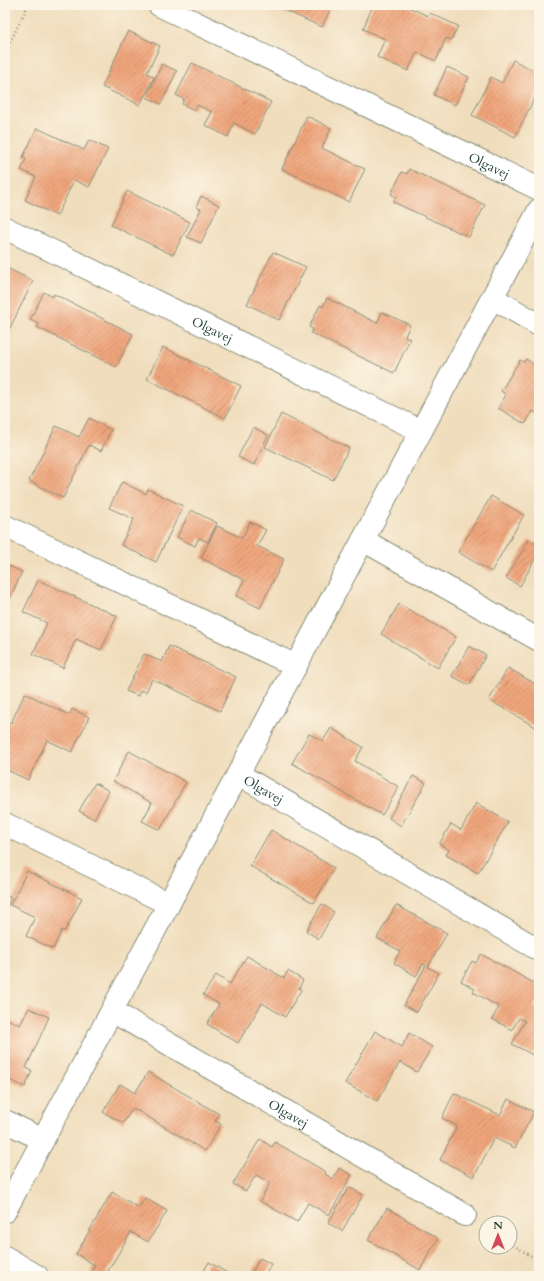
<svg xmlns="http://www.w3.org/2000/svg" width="544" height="1281" viewBox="0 0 544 1281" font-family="Cardo,serif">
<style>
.building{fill:url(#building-hatch)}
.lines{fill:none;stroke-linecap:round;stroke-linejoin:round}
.minor-casing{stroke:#888d78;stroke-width:24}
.path{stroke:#888d78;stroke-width:2.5;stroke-dasharray:1 3;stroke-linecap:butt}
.minor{stroke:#fff;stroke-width:22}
.labels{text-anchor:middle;stroke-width:4;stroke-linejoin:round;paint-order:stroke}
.street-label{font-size:13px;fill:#1f3d34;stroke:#fcf5e5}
</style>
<defs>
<pattern id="building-hatch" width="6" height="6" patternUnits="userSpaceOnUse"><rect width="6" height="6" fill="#f0a67c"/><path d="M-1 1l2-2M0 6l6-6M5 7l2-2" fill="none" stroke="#c28866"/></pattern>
</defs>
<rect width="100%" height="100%" fill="#fcf5e5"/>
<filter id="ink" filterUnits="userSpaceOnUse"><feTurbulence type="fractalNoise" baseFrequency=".025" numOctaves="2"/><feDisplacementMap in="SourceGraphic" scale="8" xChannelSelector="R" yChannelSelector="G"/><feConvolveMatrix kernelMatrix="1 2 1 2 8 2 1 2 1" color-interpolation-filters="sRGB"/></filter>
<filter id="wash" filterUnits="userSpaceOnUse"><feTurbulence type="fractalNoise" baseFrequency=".012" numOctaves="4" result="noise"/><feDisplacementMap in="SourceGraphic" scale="16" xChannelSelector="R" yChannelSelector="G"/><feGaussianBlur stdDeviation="0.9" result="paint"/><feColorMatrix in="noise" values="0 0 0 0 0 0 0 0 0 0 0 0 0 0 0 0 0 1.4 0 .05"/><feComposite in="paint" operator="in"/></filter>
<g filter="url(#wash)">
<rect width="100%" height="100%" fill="#f0ddbc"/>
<g id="blocks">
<path class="building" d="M273,5H332L322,27Z
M373,5H404L428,16L430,13L458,26L451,40L446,38L436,61L417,52L408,71L377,57L385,39L363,29Z
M128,31L160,46L147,73L154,77L140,105L102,87Z
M513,60L539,73V89L515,137L472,115L491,77L502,83Z
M192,63L271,102L255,134L234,123L228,137L205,125L212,112L197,105L194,110L182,104L184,99L176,95Z
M162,64L177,71L161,104L146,97Z
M447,67L469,77L455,105L434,95Z
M307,116L331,128L322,148L365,169L349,202L282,169Z
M37,128L84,150L89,140L108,149L89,187L74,180L57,216L25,200L36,177L21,170L26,159L23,157Z
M409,169L485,205L469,237L393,202L396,197L391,194L402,172L407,174Z
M127,191L190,222L173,255L111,225Z
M201,196L219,205L201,243L187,237L201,209L196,207Z
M273,252L306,267L279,320L247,304Z
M5,267L33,281L5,338Z
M44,292L53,297L54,294L133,334L116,367L37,327L39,324L30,320Z
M327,298L377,323L382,312L410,325L405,336L410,339L394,373L311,333L313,329L309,327L320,305L323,307Z
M163,347L241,386L225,418L147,379Z
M526,359L539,368V415L533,411L525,424L498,408L506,395L501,391L520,360L524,362Z
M281,414L349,448L333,480L265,447Z
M89,418L111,430L101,451L89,445L63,498L29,481L56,426L79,437Z
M253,427L268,435L254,465L238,457Z
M122,482L146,494L148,489L183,506L156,562L121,545L134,519L109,508Z
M491,496L524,515L491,572L458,552Z
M191,510L217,523L208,542L199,538L195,546L177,537Z
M250,522L266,530L257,546L284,559L260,608L236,596L244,580L201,558L217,526L242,538Z
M529,540L539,545V552L520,586L506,578Z
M5,564L22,572L5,608Z
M38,580L117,616L101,650L76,639L63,668L33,654L47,623L23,612Z
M399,604L456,637L438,668L381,634Z
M169,646L236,677L220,711L152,679L146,692L141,690L138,696L126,691L144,654L162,662Z
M469,646L486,655L469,685L452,676Z
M508,668L539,686V729L489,700Z
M25,693L69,715L72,709L89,717L72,752L47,740L28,780L5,769V720L11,723Z
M331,728L363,747L355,761L399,787L382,815L292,763L309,734L323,741Z
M129,751L186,782L160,830L142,821L152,803L113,781Z
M413,776L426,783L401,826L389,818Z
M95,783L109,791L94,819L79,811Z
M476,803L508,822L478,873L446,855L449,850L439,844L451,824L461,830Z
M271,830L334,868L314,903L250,866Z
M27,871L82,898L65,931L62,930L53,949L26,936L35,917L10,905Z
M5,895L11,898L5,912Z
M322,904L334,912L319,939L306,931Z
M396,905L447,933L428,967L439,973L417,1012L404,1005L426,965L423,964L416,976L394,963L400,951L377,938Z
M481,954L539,986V997L534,1007L539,1010V1044L533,1055L512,1044L525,1021L519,1018L512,1030L492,1019L499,1007L473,992L475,989L461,981L472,961L476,963Z
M247,956L284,978L288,971L303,980L299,988L301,990L285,1017L262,1003L238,1043L207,1024L219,1004L203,995L216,975L230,984Z
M29,1008L49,1017L26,1068L32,1071L25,1087L5,1078V1018L20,1025Z
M375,1031L402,1047L409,1033L432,1047L417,1072L400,1062L377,1101L345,1083Z
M148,1072L219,1114L215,1121L221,1124L205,1151L133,1108L123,1123L103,1112L120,1084L135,1093Z
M454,1093L500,1115L508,1099L534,1112L515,1148L494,1138L474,1177L440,1160L457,1126L442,1118Z
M260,1139L272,1147L275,1142L326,1172L325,1174L333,1179L339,1168L352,1175L329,1215L308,1203L297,1222L260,1201L270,1183L256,1175L246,1191L233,1184Z
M349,1187L363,1195L342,1231L328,1223Z
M112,1192L139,1208L145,1198L167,1211L148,1242L131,1232L105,1276H99L91,1272L95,1265L76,1254Z
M387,1208L438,1238L420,1270L368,1240Z
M260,1258L271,1264L265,1276H250Z
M209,1262L232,1276H201Z"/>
</g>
</g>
<g filter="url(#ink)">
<use href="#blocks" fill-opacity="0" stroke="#888d78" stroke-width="1"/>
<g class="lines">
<g class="minor-casing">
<g id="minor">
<path id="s1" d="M159,5L539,189"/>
<path id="s2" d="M5,228L421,431"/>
<path d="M493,298L539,325"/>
<path d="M5,526L296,666"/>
<path d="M363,540L539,640"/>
<path id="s3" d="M238,774L539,950"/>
<path d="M5,824L169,904"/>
<path id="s4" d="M112,1011L465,1215"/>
<path d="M5,1121L43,1140"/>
<path d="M5,1211L539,210"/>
<path d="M5,1257L37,1276"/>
</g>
</g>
<path class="path" d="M5,53L28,5
M510,1243L539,1261"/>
<use href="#minor" class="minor"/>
</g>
</g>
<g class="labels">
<g class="street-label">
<text dy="5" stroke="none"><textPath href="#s1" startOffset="367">Olgavej</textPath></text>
<text dy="5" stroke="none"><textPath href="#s2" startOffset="231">Olgavej</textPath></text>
<text dy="5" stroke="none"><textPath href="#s3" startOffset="30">Olgavej</textPath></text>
<text dy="5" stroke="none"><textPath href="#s4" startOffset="204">Olgavej</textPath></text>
</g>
</g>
<rect width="544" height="1281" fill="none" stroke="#fcf5e5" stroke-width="20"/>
<g transform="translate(498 1235)"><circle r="19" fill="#fcf5e5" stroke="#a4ab9e"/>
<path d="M0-3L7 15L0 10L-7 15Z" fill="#d1495b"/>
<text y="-6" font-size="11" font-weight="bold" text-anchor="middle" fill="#1f3d34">N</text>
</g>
</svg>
